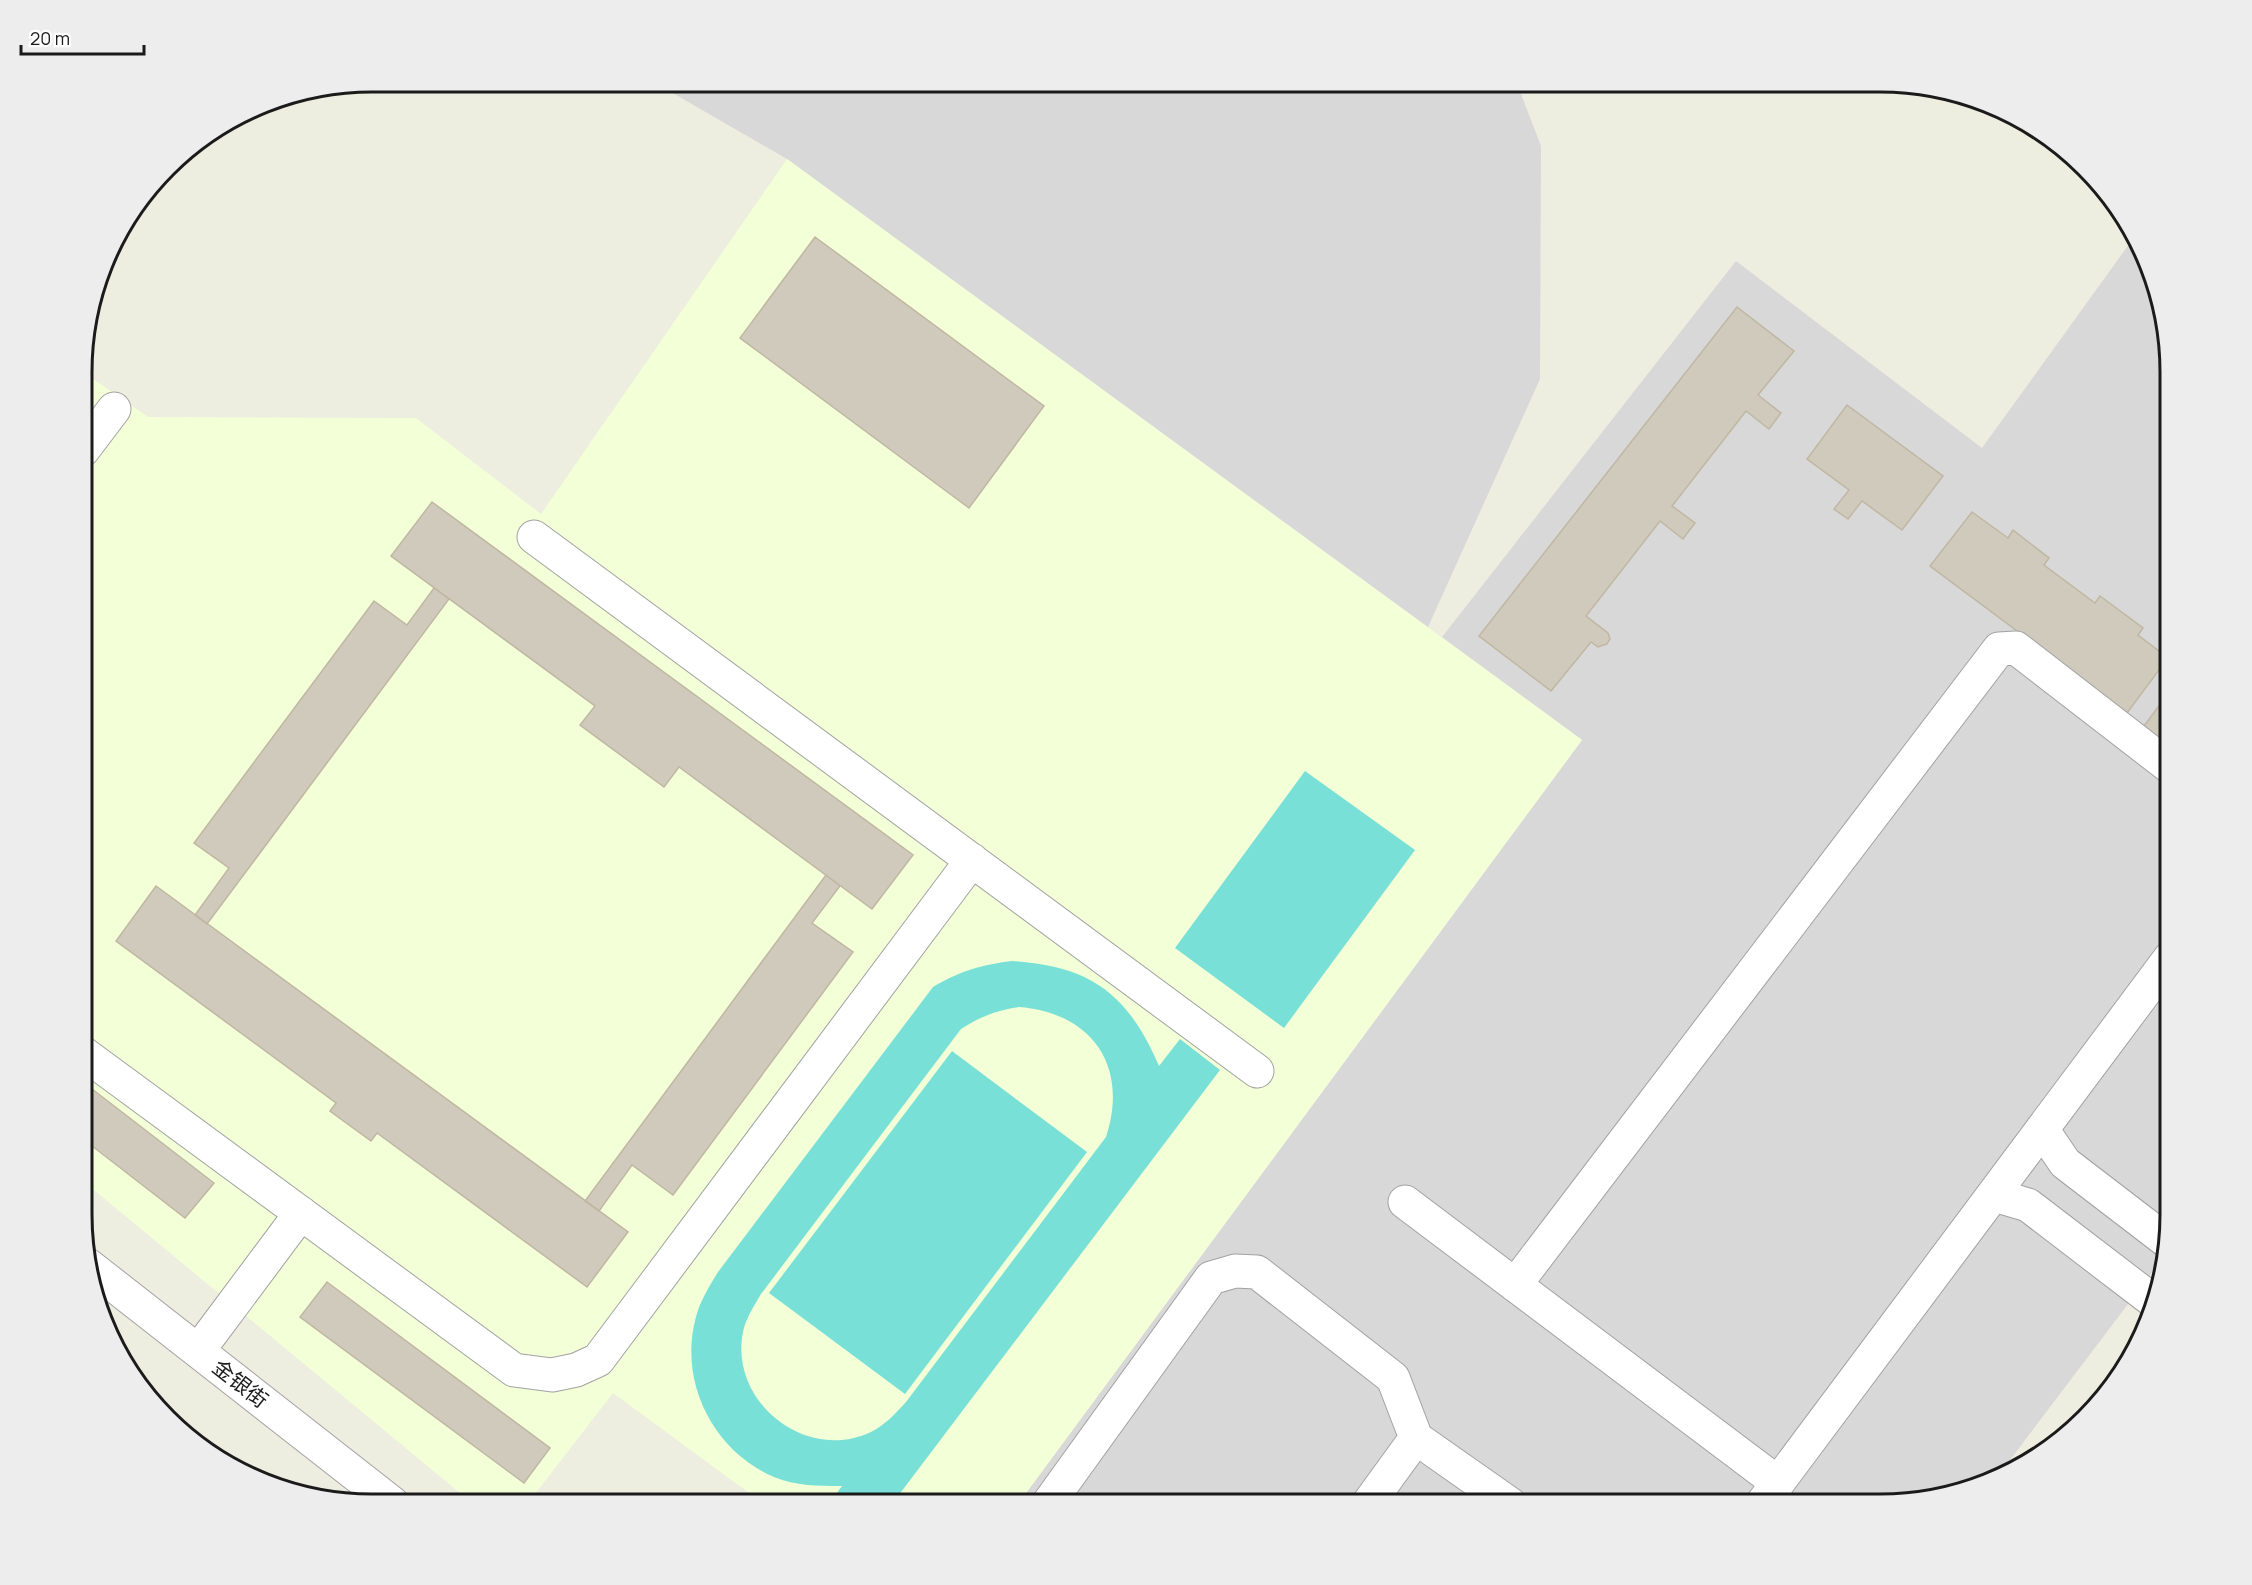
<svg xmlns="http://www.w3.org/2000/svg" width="2252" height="1585" viewBox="0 0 2252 1585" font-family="Manrope,'Noto Sans SC',sans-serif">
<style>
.residential{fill:#d9d8d8}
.education{fill:#f3ffd7}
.pitch{fill:#79e0d7;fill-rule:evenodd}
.building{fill:#d0cabd;stroke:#bfb7a2;stroke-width:1.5}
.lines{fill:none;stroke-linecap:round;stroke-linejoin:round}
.minor-casing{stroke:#a2a2a2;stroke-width:35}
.minor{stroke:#fff;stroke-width:33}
.labels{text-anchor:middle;stroke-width:4.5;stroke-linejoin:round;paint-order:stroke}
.street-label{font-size:21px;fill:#1b1b1b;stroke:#fff}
.rim{fill:none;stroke:#1b1b1b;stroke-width:3}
</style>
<rect width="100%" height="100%" fill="#edede0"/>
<path class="residential" d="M652,81H1393L1407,90L1432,81H1516L1541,146L1540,379L1428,627L787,159Z
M2135,236L2141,243L2170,353V1232L2166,1254L1997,1477L1880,1504H1018L1582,740L1442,637L1736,261L1982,448Z"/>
<path class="education" d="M787,159L1582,740L1018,1504H764L613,1393L528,1503H472L83,1181V372L148,417L416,418L541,514Z"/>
<path class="pitch" d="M1305,771L1415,850L1284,1028L1175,948Z
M1012,961C1091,966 1128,994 1159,1066L1180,1039L1220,1070L892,1504H829L842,1486C818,1486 796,1486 774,1477C713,1451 678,1381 696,1317C700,1301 709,1287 718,1272L933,987C960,971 981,965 1012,961ZM1019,1007C1093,1013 1129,1067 1106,1137L906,1402C895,1414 885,1425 871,1432C806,1463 729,1402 743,1332C746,1318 754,1306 761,1294L961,1029C980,1017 996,1010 1019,1007Z
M952,1051L1087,1152L905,1394L769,1293Z"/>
<path class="building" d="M815,237L1044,406L969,508L740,338Z
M1737,307L1794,351L1758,395L1781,413L1769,429L1746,411L1672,506L1695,523L1683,539L1660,521L1586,616L1608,633L1610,639L1607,644L1598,647L1591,642L1551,691L1479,636Z
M1847,405L1943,476L1902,530L1862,501L1848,519L1834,509L1849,490L1807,459Z
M432,502L913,855L872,909L679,767L664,787L580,725L595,706L391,556Z
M1972,512L2008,538L2013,530L2049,558L2044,565L2095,603L2100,596L2143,628L2138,635L2168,658L2127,713L1930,566Z
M434,588L449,599L207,924L195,915L229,868L194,843L374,601L407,625Z
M2170,691V746L2144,726Z
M826,875L840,886L812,923L853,952L673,1195L632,1165L599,1211L585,1201Z
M156,886L628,1232L587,1287L377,1133L371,1141L330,1111L336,1103L116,941Z
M83,1082L214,1183L185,1218L83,1139Z
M327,1282L550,1448L524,1483L300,1317Z"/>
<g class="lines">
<g class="minor-casing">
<path id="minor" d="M83,450L114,409
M534,537L1257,1071
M83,1053L514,1370L552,1375L576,1370L598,1360L972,860
M2042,1129L2065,1163L2168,1242
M1994,1195L2028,1205L2156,1303
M1405,1202L1778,1483
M88,1265L392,1503
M1515,1285L1999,649L2016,648L2170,767
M198,1351L301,1213
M1048,1504L1211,1278L1235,1271L1257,1272L1393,1378L1416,1438L1510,1504
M1368,1504L1416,1438
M1762,1504L2170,958"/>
</g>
<use href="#minor" class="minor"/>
</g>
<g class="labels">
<g class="street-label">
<text transform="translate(240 1384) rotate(38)" y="7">金银街</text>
</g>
</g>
<path d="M0 0H2252V1585H0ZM372 92H1880A280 280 0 0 1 2160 372V1214A280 280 0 0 1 1880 1494H372A280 280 0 0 1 92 1214V372A280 280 0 0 1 372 92Z" fill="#ededed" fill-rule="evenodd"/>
<path class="rim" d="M372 92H1880A280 280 0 0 1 2160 372V1214A280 280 0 0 1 1880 1494H372A280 280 0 0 1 92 1214V372A280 280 0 0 1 372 92Z"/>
<path d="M21 45v9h123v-9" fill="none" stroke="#1b1b1b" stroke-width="3"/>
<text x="30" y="45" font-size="18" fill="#1b1b1b" stroke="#ffffff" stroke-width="4.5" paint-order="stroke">20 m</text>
</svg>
